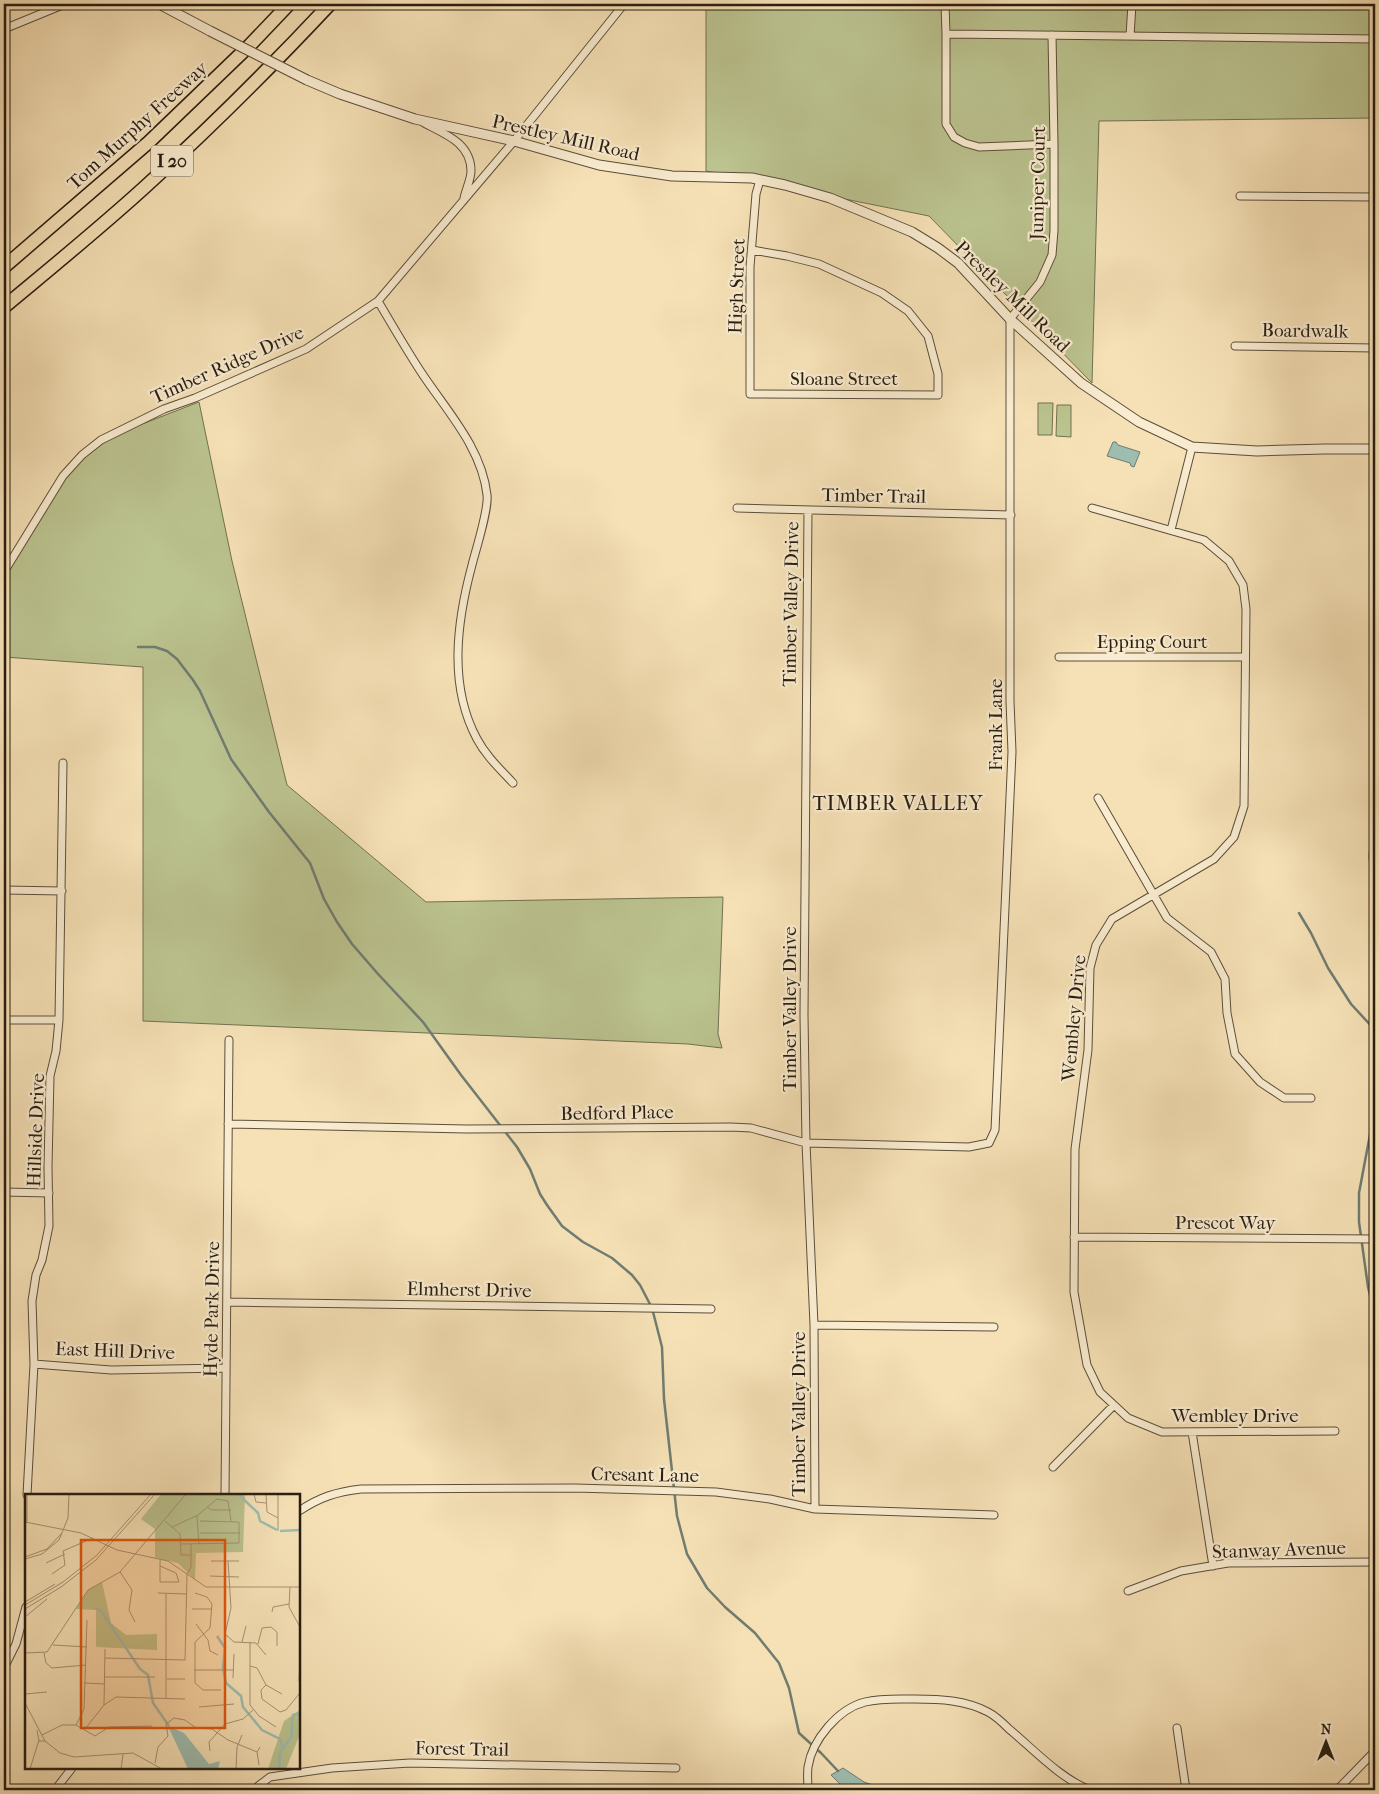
<svg xmlns="http://www.w3.org/2000/svg" width="1379" height="1794" viewBox="0 0 1379 1794" font-family="'IM FELL French Canon',serif">
<style>
.green{fill:#bbc38f;stroke:#727050}
.water{fill:#9dbdb1;stroke:#6f7d71}
.lines{fill:none;stroke-linecap:round;stroke-linejoin:round}
.stream{stroke:#6f7d71;stroke-width:2.5}
.minor-casing{stroke:#5c4e3a;stroke-width:9}
.tertiary-casing{stroke:#5c4e3a;stroke-width:11}
.motorway-casing{stroke:#291d11;stroke-width:15}
.minor{stroke:#f9ecd0;stroke-width:7}
.tertiary{stroke:#f9ecd0;stroke-width:9}
.motorway{stroke:#f6e1b6;stroke-width:12}
.tertiary-bridge-casing{stroke:#5c4e3a;stroke-width:11;stroke-linecap:butt}
.tertiary-bridge{stroke:#f9ecd0;stroke-width:9}
.labels{text-anchor:middle;stroke-width:4.5;stroke-linejoin:round;paint-order:stroke}
.shield{fill:#f9ecd0;stroke:#675b4a;stroke-width:1}
.shield-label{font-size:18px;font-weight:bold;fill:#291d11}
.street-label{font-size:19px;fill:#291d11;stroke:#f9ecd0}
.neighbourhood-label{font-size:20px;letter-spacing:1px;fill:#291d11;stroke:#f9ecd0}
.inset-river{fill:none;stroke:#9dbdb1;stroke-width:2.5}
.inset-road{fill:none;stroke:#a49374;stroke-width:1}
.view{fill:#de560c;fill-opacity:0.15;stroke:#de560c;stroke-width:2.5}
.inset-edge{fill:none;stroke:#291d11;stroke-width:2.5}
</style>
<rect width="100%" height="100%" fill="#f6e1b6"/>
<filter id="stains"><feTurbulence type="fractalNoise" baseFrequency=".004" numOctaves="4"/><feColorMatrix values="0 0 0 0 .2 0 0 0 0 .09 0 0 0 0 .02 0 0 0 .5 -.17"/></filter>
<radialGradient id="worn" r=".72"><stop offset=".6" stop-color="#630" stop-opacity="0"/><stop offset="1" stop-color="#630" stop-opacity=".3"/></radialGradient>
<path class="green" d="M706,4H1375V118L1099,121L1092,383L929,216L706,171Z
M199,402L232,561L287,785L426,902L723,897L718,1034L722,1048L688,1044L143,1021V667L4,657V572L63,476L101,440Z
M1038,403H1053L1052,435H1038Z
M1057,405H1071V437L1056,436Z"/>
<path class="water" d="M1113,442H1116L1118,445L1140,452L1134,467L1131,466L1130,463L1107,456Z
M843,1768L864,1782L888,1790H846L831,1775Z"/>
<g class="lines">
<path class="stream" d="M138,647H155L167,651L177,659L193,680L200,691L231,759L269,812L310,863L324,899L337,922L352,944L378,974L423,1022L461,1075L517,1147L530,1169L540,1194L547,1205L562,1226L583,1242L612,1258L632,1275L640,1285L652,1308L662,1347L664,1399L677,1516L687,1554L707,1588L725,1607L755,1633L779,1663L789,1688L799,1733L821,1753L838,1771
M1299,913L1311,933L1328,968L1351,1004L1375,1030
M1375,1074V1096
M1375,1108L1359,1193V1222L1368,1287L1375,1315"/>
<g class="minor-casing">
<path id="minor" d="M945,4L946,34V124L954,137L965,143L979,147L1054,144
M4,29L65,4
M946,34L1375,39
M1130,36L1132,4
M424,123C445,134 471,143 471,171C471,179 466,189 464,198
M1240,196L1375,197
M752,250L787,256L819,264L882,293L908,311L928,336L938,374V395L750,394V267L756,194L760,180
M378,301C392,325 406,349 421,372C446,410 482,448 487,495C489,509 476,549 472,565C457,621 448,685 477,739C486,756 500,769 513,783
M1235,346L1375,348
M737,508L1011,515
M1092,508L1204,540L1229,561L1243,585L1246,609L1244,806L1234,837L1214,859L1112,919L1096,945L1090,968L1088,1050L1075,1149L1074,1292L1087,1365L1100,1392L1128,1418L1162,1432L1335,1431
M808,510L804,1015L806,1143L814,1325L815,1509
M1171,530L1192,447
M4,572L63,476L82,455L101,440L164,409L195,398L306,349L378,301L514,141L624,4
M1059,657H1245
M1098,798L1167,918L1211,952L1225,979L1227,1013L1235,1054L1260,1082L1284,1098H1311
M1375,835L1373,856L1375,885
M4,890L62,891
M4,1020H59
M228,1124L466,1129L731,1127L751,1128L806,1143L969,1147L989,1143L995,1130L1012,752L1010,701V319L1040,282L1052,255L1054,230V144L1052,35
M4,1192L49,1193
M1074,1237L1375,1239
M228,1302L711,1309
M814,1325L994,1327
M34,1364L111,1370L226,1368
M1192,1432L1213,1566
M1053,1467L1114,1405
M27,1495L34,1364L32,1301L36,1275L42,1260L49,1226L48,1167L50,1076L56,1051L59,1020L63,763
M225,1495L229,1040
M299,1511C320,1497 336,1492 361,1489L575,1488L716,1492L770,1499L815,1509L994,1515
M1128,1591L1181,1571L1228,1563L1375,1562
M4,1668L16,1644L26,1607
M1177,1728L1186,1790
M4,1787L12,1790
M55,1790L72,1768
M253,1790L270,1777L332,1768L410,1763L676,1768
M808,1790C808,1783 807,1775 808,1767C812,1740 838,1709 865,1702C881,1698 898,1699 915,1699C940,1699 965,1700 988,1712C996,1716 1003,1723 1009,1729C1033,1749 1061,1779 1090,1790
M1184,1790H1214
M1337,1790L1375,1751"/>
</g>
<g class="tertiary-casing">
<path id="tertiary" d="M159,4L210,31
M307,80L340,94L415,119L514,141L599,165L672,176L752,178L785,185L830,198L912,232L938,248L958,263L1010,319L1081,383L1139,422L1192,447L1257,451L1324,449H1375"/>
</g>
<g class="motorway-casing">
<path id="motorway" d="M4,267L149,142L250,45L289,4
M4,307C52,267 100,228 146,186C210,128 271,67 330,4"/>
</g>
<use href="#minor" class="minor"/>
<use href="#tertiary" class="tertiary"/>
<use href="#motorway" class="motorway"/>
<g class="tertiary-bridge-casing">
<path id="tertiary-bridge" d="M210,31L307,80"/>
</g>
<use href="#tertiary-bridge" class="tertiary-bridge"/>
</g>
<g class="labels">
<rect class="shield" x="151" y="145.5" width="42" height="31" rx="4"/>
<g class="shield-label">
<text x="172" y="167">I 20</text>
</g>
<g class="street-label">
<text transform="translate(137 125) rotate(-42)" y="7">Tom Murphy Freeway</text>
<text transform="translate(566 137) rotate(13)" y="7">Prestley Mill Road</text>
<text transform="translate(1037 183) rotate(-89)" y="7">Juniper Court</text>
<text transform="translate(736 286) rotate(-88)" y="7">High Street</text>
<text transform="translate(1013 296) rotate(44)" y="7">Prestley Mill Road</text>
<text transform="translate(1305 330) rotate(1)" y="7">Boardwalk</text>
<text transform="translate(227 364) rotate(-24)" y="7">Timber Ridge Drive</text>
<text x="844" y="385">Sloane Street</text>
<text transform="translate(874 495) rotate(1)" y="7">Timber Trail</text>
<text transform="translate(790 604) rotate(-89)" y="7">Timber Valley Drive</text>
<text x="1152" y="648">Epping Court</text>
<text transform="translate(995 725) rotate(-90)" y="7">Frank Lane</text>
<text transform="translate(789 1009) rotate(-90)" y="7">Timber Valley Drive</text>
<text transform="translate(1073 1018) rotate(-85)" y="7">Wembley Drive</text>
<text transform="translate(617 1112) rotate(-1)" y="7">Bedford Place</text>
<text transform="translate(35 1130) rotate(-88)" y="7">Hillside Drive</text>
<text x="1225" y="1229">Prescot Way</text>
<text transform="translate(469 1289) rotate(1)" y="7">Elmherst Drive</text>
<text transform="translate(211 1309) rotate(-89)" y="7">Hyde Park Drive</text>
<text transform="translate(115 1350) rotate(2)" y="7">East Hill Drive</text>
<text transform="translate(798 1414) rotate(-90)" y="7">Timber Valley Drive</text>
<text x="1235" y="1422">Wembley Drive</text>
<text transform="translate(645 1474) rotate(1)" y="7">Cresant Lane</text>
<text transform="translate(1279 1549) rotate(-2)" y="7">Stanway Avenue</text>
<text transform="translate(462 1748) rotate(1)" y="7">Forest Trail</text>
</g>
<g class="neighbourhood-label">
<text x="898" y="810">TIMBER VALLEY</text>
</g>
</g>
<g transform="translate(25 1494)">
<rect width="275" height="275" fill="#f6e1b6"/>
<path d="M136,0H220L218,58L171,59L170,86L153,69L130,64V35L116,25ZM77,88L86,129L101,141L132,140V156L71,153V116L51,115L63,96ZM275,216V240L261,275H243L259,227Z" fill="#bbc38f"/>
<path d="M143,232L159,239L184,270L195,267L193,275H163Z" fill="#9dbdb1"/>
<path class="inset-river" d="M213,0L233,19L235,27L252,36M255,37L275,36M70,114L76,117L115,175L123,181L128,209L144,232M192,142L200,154L198,174L201,189L216,202L218,213L237,236L255,245L258,256M254,275L255,259L266,243L268,221L275,219"/>
<path class="inset-road" d="M229,0L231,8L241,9M241,0L242,18L253,24M253,0V37M182,13L187,16H206M172,22L174,50M140,27L155,40L156,61H166M0,28L56,39L92,56L143,67L181,93H275M2,29V0M147,33L173,21L192,5L203,7L206,27M175,39H215M155,50L214,49V28L175,27M0,63L22,55L37,39M0,65L17,60L34,46L43,24L44,0M186,67H214M203,67L206,114L200,140L209,148L231,149L241,161M21,69L40,60M135,72L151,79L154,88H135V67L136,65M95,78L107,96L104,116L110,128M27,80L40,71L38,57L68,44M185,82L214,83M265,93L264,113L275,133M133,99L162,100M170,99L182,103L187,110L185,134L170,148V189L178,196H196M141,100V204M0,108L30,90M0,111L38,88L72,61L126,0M0,115L36,93L71,66L130,0M167,115H186M247,118L248,113L264,110M0,123L22,105M171,130L183,146L185,157L193,161M217,148L221,132M225,148V211L234,222L251,233M233,150L237,134L246,133L252,138V152M28,151L62,153M0,159L22,158L63,96L95,78L161,0M19,159L21,169L27,174L61,171M80,164L160,166L162,80L166,73V50M225,172L232,174L241,191L257,200M169,176H209M80,183H130M208,184L209,160M142,185H160M274,187L275,165M59,189L80,190M241,191L236,196L237,205L255,218L261,216L274,200M0,200L22,198M0,209L20,247L35,259L49,263L108,259L137,275M79,211L80,155M174,213L209,210M51,231L59,215L62,126M60,235L79,211L91,203L160,205M12,236L14,247H20M17,241L37,231H51L70,242L84,233L127,232M185,257L184,248L200,230L218,225L228,216M130,269L133,253L143,242L141,230L149,224L160,226L171,234L187,235L203,246L232,258M234,271L232,258L235,253M5,275L14,246M96,275L98,260M211,275L212,253L217,241"/>
<path class="view" d="M56,46H200V234H56Z"/>
<rect width="275" height="275" class="inset-edge"/>
</g>
<rect width="1379" height="1794" fill="none" stroke="#f6e1b6" stroke-width="20"/>
<rect x="5" y="5" width="1369" height="1784" fill="none" stroke="#291d11" stroke-width="2.5"/>
<rect x="10" y="10" width="1359" height="1774" fill="none" stroke="#291d11"/>
<g transform="translate(1326 1742)" stroke="#f9ecd0" stroke-width="4" paint-order="stroke">
<path d="M0-4L9 19L0 12L-9 19Z" fill="#291d11"/>
<text y="-8" font-size="14" font-weight="bold" text-anchor="middle" fill="#291d11">N</text>
</g>
<rect width="100%" height="100%" filter="url(#stains)"/>
<rect width="100%" height="100%" fill="url(#worn)"/>
</svg>
